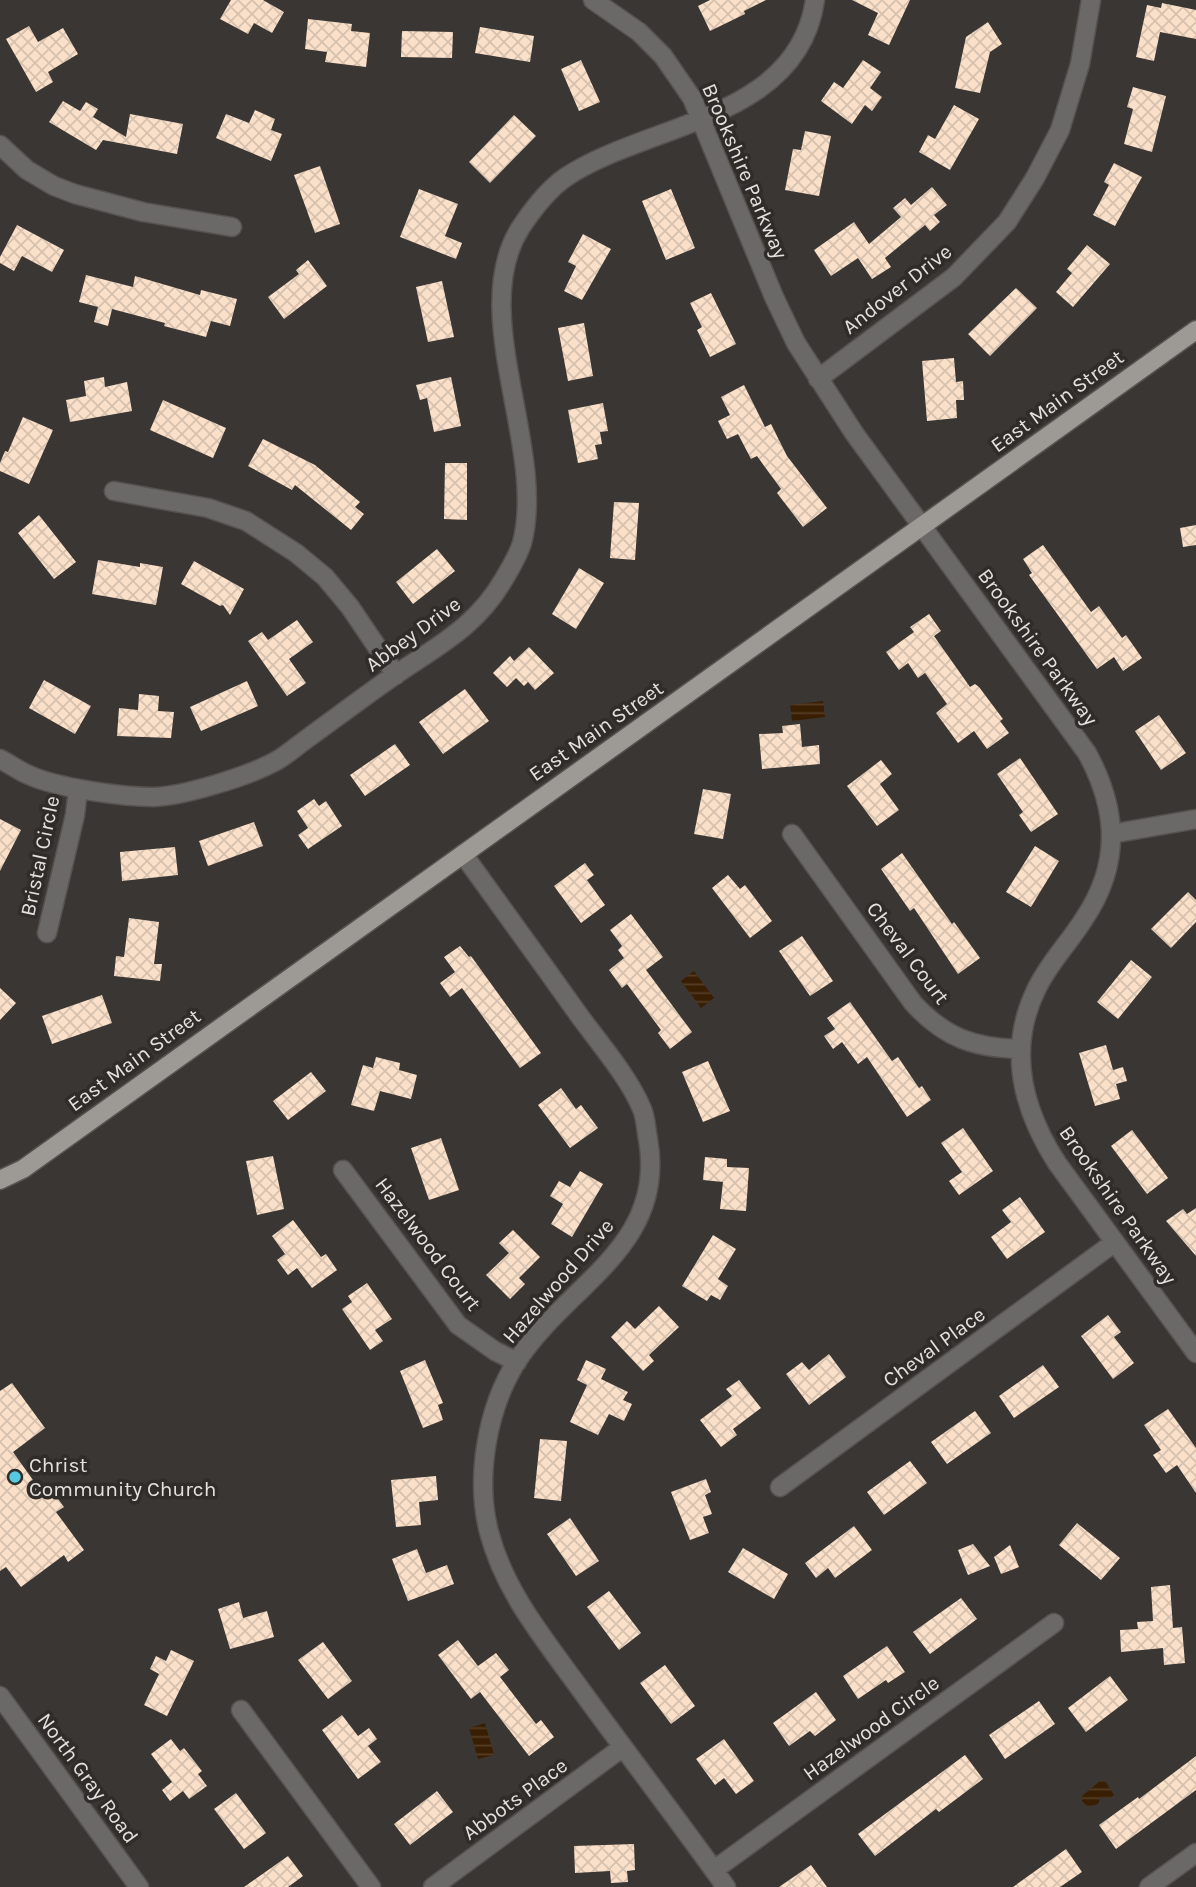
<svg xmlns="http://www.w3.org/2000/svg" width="1196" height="1887" viewBox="0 0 1196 1887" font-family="Karla,sans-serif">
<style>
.water{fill:url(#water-rules)}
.building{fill:url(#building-cross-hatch)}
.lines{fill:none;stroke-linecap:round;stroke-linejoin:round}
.minor-casing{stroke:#55524f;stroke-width:21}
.major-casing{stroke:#55524f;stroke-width:21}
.minor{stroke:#6b6967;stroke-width:18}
.major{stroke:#9d9995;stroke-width:18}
.poi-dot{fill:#56c9e1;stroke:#302c29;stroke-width:2.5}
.labels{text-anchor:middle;stroke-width:7;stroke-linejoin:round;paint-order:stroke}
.street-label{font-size:21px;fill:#e4e2df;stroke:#302c29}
.poi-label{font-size:21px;fill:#e4e2df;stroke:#302c29;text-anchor:start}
</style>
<defs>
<pattern id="water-rules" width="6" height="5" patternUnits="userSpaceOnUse" patternTransform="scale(1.75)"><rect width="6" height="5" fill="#381e02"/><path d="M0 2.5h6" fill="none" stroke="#553e26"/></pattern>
<pattern id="building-cross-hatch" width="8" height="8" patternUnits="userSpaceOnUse" patternTransform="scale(1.75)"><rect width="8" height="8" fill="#fbe0c9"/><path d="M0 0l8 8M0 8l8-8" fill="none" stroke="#d6c1ae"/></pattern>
</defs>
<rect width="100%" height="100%" fill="#3a3633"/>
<path class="water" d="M823,701L825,717L792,721L790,705Z
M694,971L714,998L701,1008L681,981Z
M485,1723L494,1755L478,1759L469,1728Z
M1100,1781H1105L1114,1795L1110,1798L1101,1797L1098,1804L1088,1807L1082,1801V1796Z"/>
<path class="building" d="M231,0H263L284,12L272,33L254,23L248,34L220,19Z
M710,0H766L744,11L745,14L710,31L698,6Z
M852,0H910L889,45L868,35L878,13Z
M1162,3L1196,10V39L1160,32L1154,61L1136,57L1147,5L1161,8Z
M308,19L352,24L351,31L370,33L366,67L325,62L327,52L305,49Z
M988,22L1002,44L990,52L980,93L955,88L966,37Z
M29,26L38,42L63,28L78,54L48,72L53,82L36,92L6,39Z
M480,27L534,36L530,62L475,53Z
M402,31L453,32L452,58L401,57Z
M581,60L600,102L579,111L561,69Z
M863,60L881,72L870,88L882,97L872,111L865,105L852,124L821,101L834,82L843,88Z
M1133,87L1166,96L1152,152L1124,144L1133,109L1127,107Z
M63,101L80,111L86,102L98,109L93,117L126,137L130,114L183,124L177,154L103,140L96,150L49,122Z
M954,105L979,119L950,170L919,152L928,135L935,139Z
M255,110L275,119L271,130L282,134L271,161L216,138L226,114L249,123Z
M514,115L536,136L490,183L469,162Z
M805,131L831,136L819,196L785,190L793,149L801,150Z
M1114,163L1142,177L1115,226L1093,215L1109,185L1104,182Z
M320,166L340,224L315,233L294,175Z
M932,187L947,205L934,215L940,222L930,231L925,225L885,258L891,267L872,279L858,258L831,276L814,250L854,222L869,244L901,217L893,208L905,198L911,205Z
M419,189L458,204L445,236L462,243L456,259L400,237Z
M671,189L695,248L666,260L642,201Z
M17,225L64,250L52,272L22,256L14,271L0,263V257Z
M583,234L611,249L582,300L564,291L576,266L568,262Z
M1087,245L1110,264L1073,307L1056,292L1072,273L1067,269Z
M308,260L327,286L284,319L268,297L299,274L296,270Z
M86,275L133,287L135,276L200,295L201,290L237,299L230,326L211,321L206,337L164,326L165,323L112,309L108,326L94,322L98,307L79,302Z
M442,281L454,337L428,342L416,287Z
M1016,288L1037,308L990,356L968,334Z
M711,293L736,344L710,357L697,330L702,327L690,303Z
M584,323L593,376L568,381L558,328Z
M954,358L956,382L963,381L964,400H956L957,418L927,421L922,361Z
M104,377L105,387L127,382L132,411L70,422L66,400L86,396L84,381Z
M451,377L461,426L434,432L427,398L420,400L416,385Z
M744,385L765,427L771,424L787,456L827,508L803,527L777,493L781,489L757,456L751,459L738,434L727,439L718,421L730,415L721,397Z
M163,400L226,428L213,458L150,430Z
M603,403L608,431L600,432L602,444L595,445L598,459L578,463L568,410Z
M23,417L53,430L29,484L0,471V463L5,451L8,452Z
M263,439L315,465L360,502L355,507L364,514L351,530L295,485L292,490L248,466Z
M445,463H467V520L444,519Z
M614,502L639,503L635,560L610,558Z
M39,515L76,562L54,579L18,533Z
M1196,525V545L1183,547L1180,528Z
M1043,545L1091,612L1099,606L1122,638L1126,635L1142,658L1123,671L1114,657L1097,669L1029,575L1032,573L1023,559Z
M437,549L455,571L413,604L396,582Z
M98,560L140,567V563L163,567L156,605L92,594Z
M194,561L244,589L230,615L223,605L220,606L181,584Z
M579,568L604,583L576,629L552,614Z
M929,614L941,631L934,636L970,687L975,684L979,687L1003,719L1000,721L1009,733L987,749L974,731L958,743L936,713L947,704L925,673L918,678L908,663L899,670L886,652L914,632L910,627Z
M297,620L313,642L289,659L306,683L287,696L248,641L262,632L268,640Z
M529,647L554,673L535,690L528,682L524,686L516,678L507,687L493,673L510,656L514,661Z
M44,680L91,706L75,734L29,708Z
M247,681L258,706L201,731L190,707Z
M465,689L489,721L443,754L419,722Z
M139,694L159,696L158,711L174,712L171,738L117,736L119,708L138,710Z
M1159,715L1186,753L1161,770L1135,731Z
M800,724L802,747L819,745L820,764L762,769L759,734L783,733L782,726Z
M395,744L410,765L365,796L350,775Z
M1020,758L1058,814L1031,832L1019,815L1023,812L997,774Z
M881,760L892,774L880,784L899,810L877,826L847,786Z
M703,789L731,794L723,839L694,834Z
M314,799L319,806L326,801L342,826L308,849L298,835L308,828L297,811Z
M0,819L21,830L0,871Z
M254,822L263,846L208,866L199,841Z
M1035,846L1059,861L1031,907L1006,892Z
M175,847L178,875L122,881L120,852Z
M902,853L952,924L954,922L980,958L958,974L914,908L910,911L881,869Z
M585,863L594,875L587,880L605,905L581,923L554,886Z
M728,875L740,889L745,885L772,921L750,938L712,888Z
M1188,892L1196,900V922L1171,948L1151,929Z
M631,914L663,957L646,970L692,1032L670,1049L658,1033L661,1030L627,984L622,988L609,970L624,958L618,950L622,946L610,930Z
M129,918L159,922L154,964H162L160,981L114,976L116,956L124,957Z
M802,936L833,981L810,996L779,951Z
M460,946L469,957L471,956L541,1053L520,1068L462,988L450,997L440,983L455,972L444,957Z
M1131,960L1152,977L1118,1019L1097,1002Z
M0,988L16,1003L0,1020Z
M102,995L112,1023L52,1044L42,1016Z
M850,1002L892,1061L898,1057L919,1088L922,1086L931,1100L907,1117L867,1057L858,1064L842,1042L833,1049L824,1036L835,1029L827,1018Z
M1106,1045L1113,1070L1123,1067L1127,1081L1116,1084L1120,1099L1095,1106L1079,1053Z
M376,1057L400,1063L399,1070L417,1075L411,1099L380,1091L374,1111L351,1105L363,1065L373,1068Z
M708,1061L730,1111L703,1122L682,1072Z
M311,1072L326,1091L288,1120L273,1101Z
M561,1088L576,1109L581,1105L598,1128L570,1148L538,1105Z
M963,1128L993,1171L959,1195L949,1181L962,1172L941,1143Z
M1132,1130L1168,1178L1147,1194L1111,1146Z
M441,1138L459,1190L429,1200L411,1148Z
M273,1156L284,1209L257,1215L246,1161Z
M705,1157L727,1159V1167L749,1168L746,1211L720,1209L723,1182L703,1180Z
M580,1171L603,1184L572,1237L551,1224L563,1204L550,1196L559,1181L570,1187Z
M1020,1197L1045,1232L1007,1259L991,1237L1011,1222L1002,1210Z
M1196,1208V1256L1166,1221L1183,1209L1187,1214Z
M293,1220L321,1257L326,1254L337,1270L312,1288L297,1268L288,1275L277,1260L285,1254L272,1236Z
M513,1230L540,1257L519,1278L525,1284L510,1299L486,1275L509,1253L499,1243Z
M713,1235L736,1249L718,1279L728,1286L720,1300L711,1295L707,1301L682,1286Z
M367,1283L392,1319L375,1330L383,1341L370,1350L342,1309L352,1302L348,1296Z
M659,1306L679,1327L649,1355L654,1361L643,1371L611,1337L627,1321L635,1329Z
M1108,1315L1121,1332L1114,1337L1134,1363L1113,1379L1081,1336Z
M829,1354L846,1377L809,1405L786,1374L802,1362L809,1370Z
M425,1360L443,1403L438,1405L443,1420L423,1428L400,1371Z
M586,1360L606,1369L601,1379L628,1392L623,1400L632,1404L624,1421L609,1414L598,1435L570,1422L587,1385L577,1380Z
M1043,1365L1059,1387L1014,1418L999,1396Z
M739,1380L761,1408L733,1429L737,1435L721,1447L700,1420L732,1396L726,1389Z
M12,1383L45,1428L13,1452L45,1497L53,1492L64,1507L56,1512L84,1550L68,1562L64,1555L21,1587L6,1567L0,1571V1391Z
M1168,1409L1196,1448V1493L1177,1465L1166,1473L1153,1455L1161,1450L1144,1425Z
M975,1411L991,1433L947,1464L931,1442Z
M540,1439L567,1441L561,1501L534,1498Z
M910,1461L927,1483L884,1515L867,1492Z
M436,1476L438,1500L419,1502L421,1525L396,1527L391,1480Z
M706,1479L711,1492L705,1495L712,1514L703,1517L709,1533L690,1540L671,1492Z
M570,1518L599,1561L576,1576L547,1534Z
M1077,1523L1120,1558L1101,1580L1059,1545Z
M854,1526L872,1550L835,1578L828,1568L816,1578L805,1563Z
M973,1544L990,1566L968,1575L958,1550Z
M1010,1545L1019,1567L1001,1574L994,1557Z
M743,1548L788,1574L774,1599L728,1572Z
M417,1549L426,1573L447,1565L454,1584L408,1601L392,1559Z
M1170,1585L1173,1628L1182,1627L1185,1663L1164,1665L1163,1648L1121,1652L1120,1630L1138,1629L1137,1622L1153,1621L1151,1587Z
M609,1591L641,1633L619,1650L587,1607Z
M961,1598L977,1619L930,1654L913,1632Z
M239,1602L243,1618L267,1611L274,1637L230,1649L218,1609Z
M458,1640L478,1666L496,1653L509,1670L500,1677L536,1724L541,1720L554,1737L529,1756L480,1692L471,1699L438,1655Z
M323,1642L352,1681L328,1699L298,1660Z
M887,1646L905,1672L888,1683L886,1680L858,1699L843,1676Z
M171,1650L194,1661L167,1716L144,1705L159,1674L150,1669L156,1656L166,1661Z
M665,1665L695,1706L671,1724L640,1683Z
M1110,1676L1128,1700L1086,1732L1068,1708Z
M816,1692L836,1720L815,1736L810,1731L789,1746L773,1723Z
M1039,1701L1055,1724L1005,1759L989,1735Z
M342,1715L358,1736L369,1728L377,1739L368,1746L381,1762L358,1779L322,1730Z
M171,1739L180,1751L184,1748L202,1771L198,1774L207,1786L189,1799L183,1791L170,1801L162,1790L172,1782L151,1754Z
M724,1739L754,1781L736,1794L724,1778L715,1785L696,1759Z
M965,1755L983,1779L939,1812L936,1809L875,1856L858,1834Z
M1196,1756V1790L1116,1849L1099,1825L1138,1797L1139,1799Z
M437,1791L453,1812L410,1845L394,1824Z
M236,1793L266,1833L244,1849L214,1809Z
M634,1844L635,1870L627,1871L628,1882L611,1883L610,1871L575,1873L574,1846Z
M1066,1849L1082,1872L1060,1887H1013Z
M288,1856L303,1876L288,1887H244Z
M811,1865L827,1887H779Z"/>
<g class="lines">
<g class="minor-casing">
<path id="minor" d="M593,0L639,32L663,56L692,98L774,297L796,343L854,433L1087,753C1118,810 1121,864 1084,919C1069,943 1048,964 1036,990C1007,1050 1023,1110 1057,1163L1196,1353
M0,145L27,170L54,186L75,194L143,212L232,227
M818,379L954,277L1007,222L1035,178L1060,130L1080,64L1091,0
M114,491L208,508L246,521L296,553L325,577L350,607L396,675
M0,759C10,764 19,771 29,775C57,788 123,797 154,797C184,796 249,776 276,761C287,755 298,745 308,738C337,717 366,695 395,675C439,645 477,626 504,579C511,567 518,556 522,543C547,448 466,312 521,227C533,209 547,190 566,177C647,123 798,120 815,0
M792,834L913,1003C945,1038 974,1048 1021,1049
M1111,834L1196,819
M463,854C502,908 542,963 581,1018C601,1045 629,1078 642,1109C646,1118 646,1130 648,1139C667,1247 566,1285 517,1361C487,1408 475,1478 489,1532C505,1593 545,1640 581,1690C629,1756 679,1821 726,1887
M47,933L75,815L78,789
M343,1170L458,1325L495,1351L517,1362
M780,1487L1115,1242
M0,1696L139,1887
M241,1710L371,1887
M714,1870L1054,1623
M433,1887L623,1747
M1149,1887L1196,1853"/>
</g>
<g class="major-casing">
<path id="major" d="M0,1180L23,1169L1196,330"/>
</g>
<use href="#minor" class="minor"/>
<use href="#major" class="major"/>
</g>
<circle class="poi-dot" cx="15" cy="1477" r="7"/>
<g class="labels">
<g class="street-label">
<text transform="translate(745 171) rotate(67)" y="7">Brookshire Parkway</text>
<text transform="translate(897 289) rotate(-38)" y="7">Andover Drive</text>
<text transform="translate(1057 401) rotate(-36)" y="7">East Main Street</text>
<text transform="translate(413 634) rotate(-36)" y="7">Abbey Drive</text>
<text transform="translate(1038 647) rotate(54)" y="7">Brookshire Parkway</text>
<text transform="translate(596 731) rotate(-35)" y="7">East Main Street</text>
<text transform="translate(40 856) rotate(-78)" y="7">Bristal Circle</text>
<text transform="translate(908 953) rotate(53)" y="7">Cheval Court</text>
<text transform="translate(134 1060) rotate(-36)" y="7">East Main Street</text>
<text transform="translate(1118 1205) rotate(55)" y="7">Brookshire Parkway</text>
<text transform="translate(428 1244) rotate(53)" y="7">Hazelwood Court</text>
<text transform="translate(558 1281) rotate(-49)" y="7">Hazelwood Drive</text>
<text transform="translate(934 1347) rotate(-36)" y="7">Cheval Place</text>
<text transform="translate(871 1728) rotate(-36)" y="7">Hazelwood Circle</text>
<text transform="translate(88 1778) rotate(54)" y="7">North Gray Road</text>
<text transform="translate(515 1799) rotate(-36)" y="7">Abbots Place</text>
</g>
<g class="poi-label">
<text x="29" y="1472">Christ<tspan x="29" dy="24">Community Church</tspan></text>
</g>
</g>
</svg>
